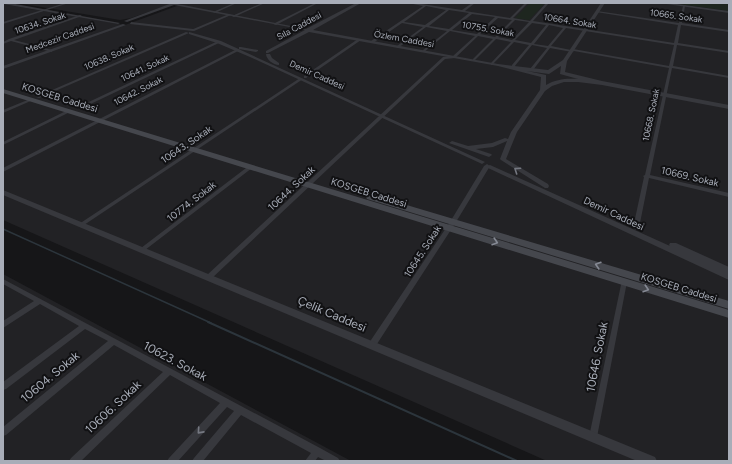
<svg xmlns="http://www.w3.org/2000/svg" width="732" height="464" viewBox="0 0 732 464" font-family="Figtree,sans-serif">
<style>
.built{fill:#222225}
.green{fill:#1e261f}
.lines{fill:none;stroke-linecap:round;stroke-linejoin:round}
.stream-far1{stroke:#2c353c;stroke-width:1.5}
.stream{stroke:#2c353c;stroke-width:2}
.minor{fill:#37383d;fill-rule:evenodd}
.tertiary{fill:#37383d;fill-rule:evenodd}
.secondary{fill:#45474d;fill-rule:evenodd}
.oneway{stroke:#757881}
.oneway2{stroke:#858993}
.labels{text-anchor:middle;stroke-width:4;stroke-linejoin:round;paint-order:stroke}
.far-street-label{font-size:9px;fill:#a8adb8;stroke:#111113}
.street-label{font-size:10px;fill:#a8adb8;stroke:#111113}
.near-street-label{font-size:12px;fill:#a8adb8;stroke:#111113}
</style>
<rect width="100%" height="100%" fill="#161618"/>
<path class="built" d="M17,3H174L131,18L120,20Z
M185,3H659L729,12V461H547L3,220V4L125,25Z
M3,274L351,461H3Z"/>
<path class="green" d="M530,3H545L529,20L515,18Z
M671,3H729V11Z"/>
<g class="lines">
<path class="stream-far1" d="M3,229L211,323"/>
<path class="stream" d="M208,322L517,461"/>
<path class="minor" d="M65,3H69L3,24V22Z
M234,3H237L215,13L213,12Z
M262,3H265L234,17L232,16Z
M315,3H318L276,25L273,24Z
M408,3H415L462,10L472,3H475L465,11L510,18L525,3H528L513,18L530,21L546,3H549L533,21L674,43L678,25L596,12L597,11L679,23L683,6L684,5L685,6L682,23L729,30V32L681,25L678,43L729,51V53L677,45L673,66L729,76V78L672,68L650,175L729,193V197L649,178L639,228L636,230L634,229L633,228L644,177L643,176L645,175L669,68L574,51L572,52L550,48L533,70H532L530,69L547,48L532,45L514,67H512V65L529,45L514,42L492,65H491V63L511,42L496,39L474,61H473V59L493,39L478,36L455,58L445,59L211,279H207L206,277L207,275L443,57L453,56L475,36L450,31L424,52H423V50L447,31L426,27L398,48L396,47L397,46L423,27L402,23L373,43H371V41L423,6ZM426,6L446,10L425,25L404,22ZM449,10L469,13L449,29L429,26ZM472,14L495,17L477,34L452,30ZM498,18L512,20L495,37L480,34ZM515,20L529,22L512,40L498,37ZM532,23L546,25L531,43L515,40ZM549,25L563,28L548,46L534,44ZM566,28L674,45L669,66L573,49L571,50L551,46Z
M229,14L231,15L194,31L191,30Z
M80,15L82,16L14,40L52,50V52L11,41L3,44V42L9,39Z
M186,32L189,33L39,98L36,97Z
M358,39L361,40L306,78H304V76Z
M218,41L221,42L80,109L76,108Z
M237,49L240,50L3,172V168Z
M300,78L303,79L84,225L82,226L79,224Z
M30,99L33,100L3,113V110Z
M68,110L72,111L3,145V142Z
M487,164L490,166L456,222L375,347L372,348L369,347L368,345L369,343L450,222L484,166Z
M250,165L253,167L252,168L145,250H141L140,249L141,248Z
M3,279L320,448L338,458L340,461H326L318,457L315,461H305L311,453L241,415L203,461H192L194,458L234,411L227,407L178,461H167L169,458L220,403L170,375L81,461H69L71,458L163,372L114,345L6,435L3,436V427L108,341L85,329L6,389L3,390V382L79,326L40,304L3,328V321L34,301L3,284Z
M622,280H626L627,282L597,437L596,440L593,441L590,440L589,437Z"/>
<path class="tertiary" d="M3,3H10L120,23L118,24L3,4Z
M172,3H179L178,4L306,29L356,3H361L313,30L498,64L548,70L563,60L601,3H605L567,61L565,72L602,81L729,105V109L602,85L578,82H564L552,86L545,91L517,132L506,159L548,184L549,186L548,188H545L501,160L500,159L507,141L493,147L476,149L491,154L492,155L489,157L449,143L452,141L468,146L492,143L505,138L508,139L511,132L540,90L541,77L498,66L309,32L268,53H266V51L305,30L174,5L127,22L124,21ZM561,66L560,74L578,79C567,78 556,79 546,85V75L527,71L549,74Z
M659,3H670L729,11V13Z
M131,22L193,29L195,30L193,31L130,24Z
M123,24L126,25L3,69V66Z
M189,32L221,41L485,162L482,164L480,163L250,57L217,43L189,34Z
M241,47L258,50V51L256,52L239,49V47Z
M266,54H270L272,58L279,63V65C273,65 266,59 266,54Z
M490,165L670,246L669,245L670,243H676L729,267V273L727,272L729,273V280L488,168V166Z
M3,190L655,457L657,461H637L3,195Z"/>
<path class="secondary" d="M3,89L729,310V318L3,93Z
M367,195H373L729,301V309L367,199L366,197Z"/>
</g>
<defs><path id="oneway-chevron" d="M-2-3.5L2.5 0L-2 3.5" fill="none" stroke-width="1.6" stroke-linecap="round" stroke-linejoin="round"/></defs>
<g class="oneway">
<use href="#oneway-chevron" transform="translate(517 170) rotate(-146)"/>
<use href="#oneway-chevron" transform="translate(200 431) rotate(132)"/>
</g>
<g class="oneway2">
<use href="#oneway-chevron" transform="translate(495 242) rotate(17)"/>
<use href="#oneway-chevron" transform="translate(598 265) rotate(-163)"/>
<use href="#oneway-chevron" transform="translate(646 289) rotate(17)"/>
</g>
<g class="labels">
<g class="far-street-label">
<text transform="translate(676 16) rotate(8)" y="3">10665. Sokak</text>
<text transform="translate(570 21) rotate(9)" y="3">10664. Sokak</text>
<text transform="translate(40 23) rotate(-18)" y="3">10634. Sokak</text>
<text transform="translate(299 26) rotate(-28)" y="3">Sıla Caddesi</text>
<text transform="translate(488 29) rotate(10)" y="3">10755. Sokak</text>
<text transform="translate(60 38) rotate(-20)" y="3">Medcezir Caddesi</text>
<text transform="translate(404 39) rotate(10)" y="3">Özlem Caddesi</text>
<text transform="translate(109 57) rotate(-23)" y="3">10638. Sokak</text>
<text transform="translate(145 68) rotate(-25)" y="3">10641. Sokak</text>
<text transform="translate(317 75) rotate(24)" y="3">Demir Caddesi</text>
<text transform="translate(138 91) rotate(-27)" y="3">10642. Sokak</text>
<text transform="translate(651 115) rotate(-78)" y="3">10668. Sokak</text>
</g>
<g class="street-label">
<text transform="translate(60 97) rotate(17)" y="4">KOSGEB Caddesi</text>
<text transform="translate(186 144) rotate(-34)" y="4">10643. Sokak</text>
<text transform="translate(690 176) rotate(13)" y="4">10669. Sokak</text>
<text transform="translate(291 188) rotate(-43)" y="4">10644. Sokak</text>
<text transform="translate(369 192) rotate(17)" y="4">KOSGEB Caddesi</text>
<text transform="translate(191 201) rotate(-38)" y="4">10774. Sokak</text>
<text transform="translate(614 213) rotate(25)" y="4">Demir Caddesi</text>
<text transform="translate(422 251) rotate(-57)" y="4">10645. Sokak</text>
<text transform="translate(679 287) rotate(17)" y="4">KOSGEB Caddesi</text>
</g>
<g class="near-street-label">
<text transform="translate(332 314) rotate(23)" y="4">Çelik Caddesi</text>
<text transform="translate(597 357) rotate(-79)" y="4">10646. Sokak</text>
<text transform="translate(175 361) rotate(28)" y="4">10623. Sokak</text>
<text transform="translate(50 377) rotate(-40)" y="4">10604. Sokak</text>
<text transform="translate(113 407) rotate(-43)" y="4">10606. Sokak</text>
</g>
</g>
<rect width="732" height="464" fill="none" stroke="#a8adb8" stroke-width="8"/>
</svg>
